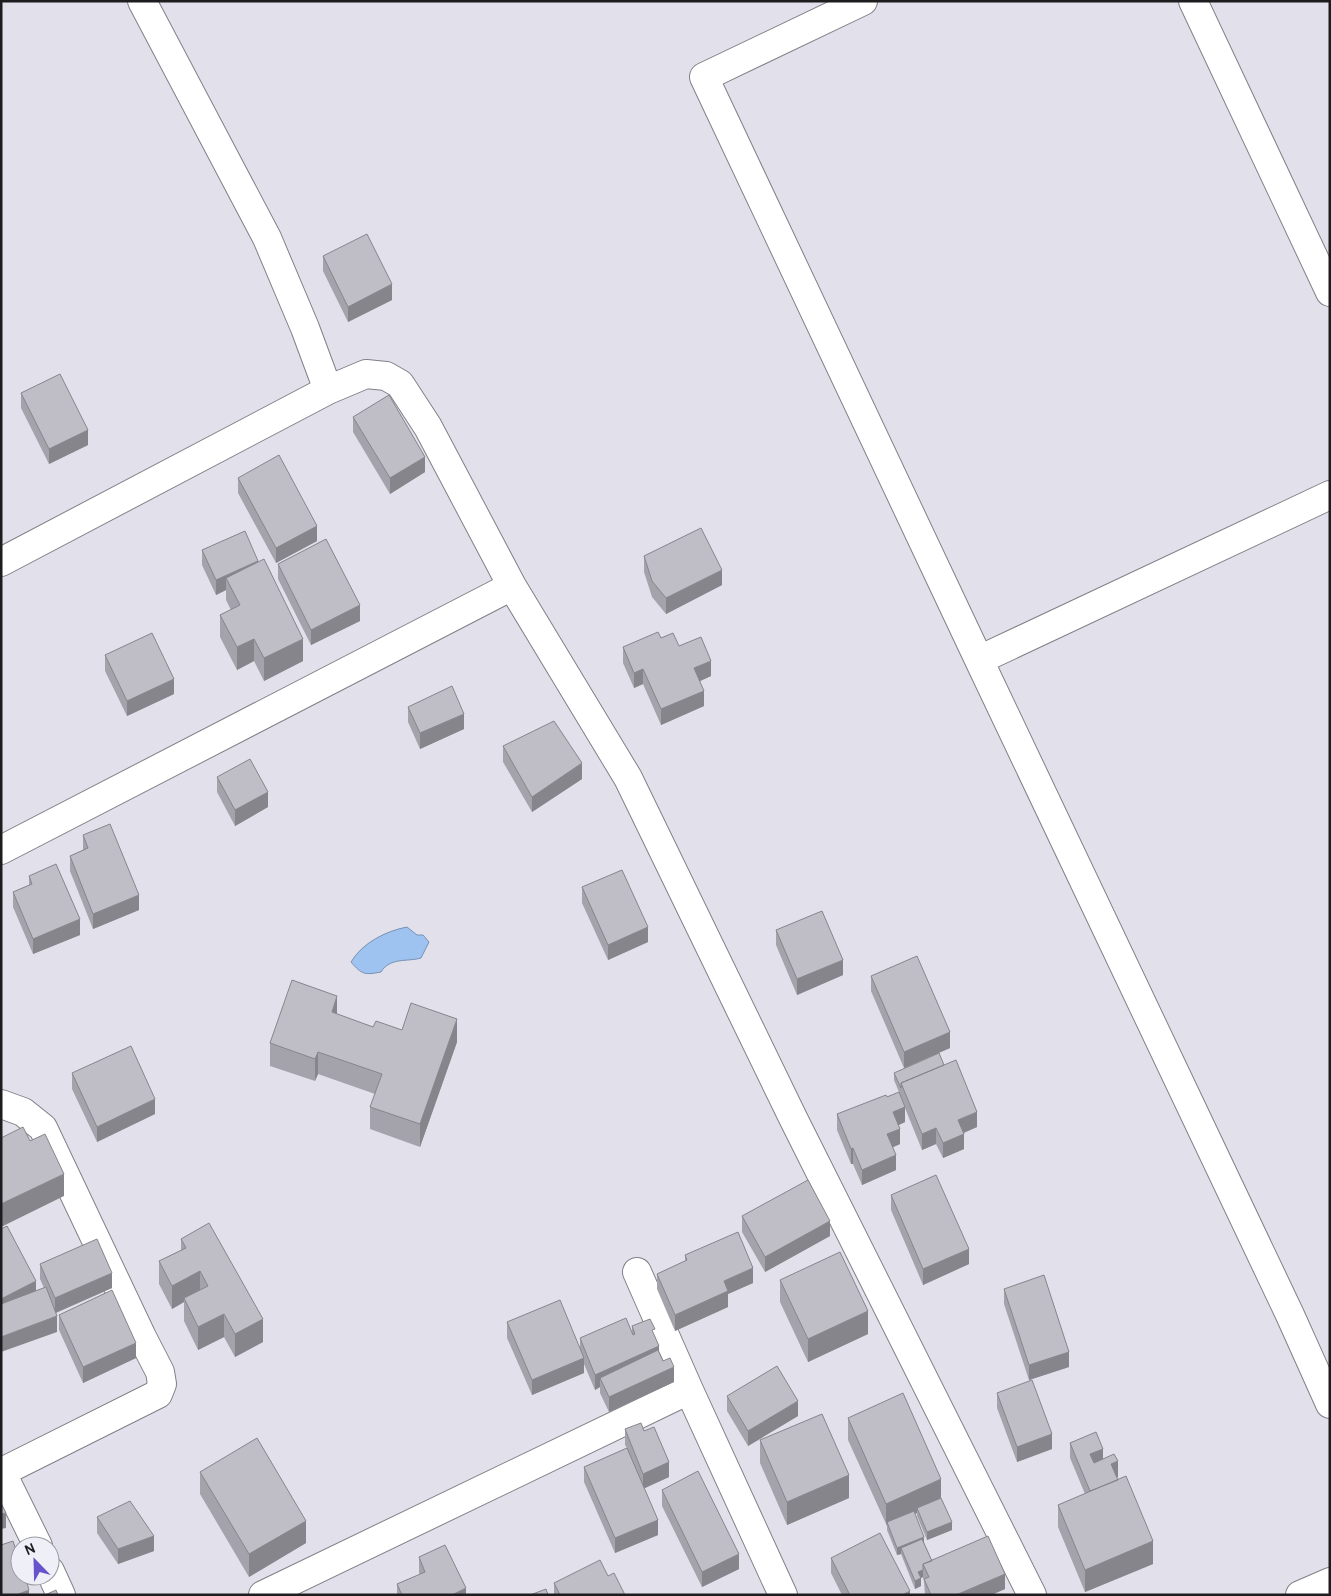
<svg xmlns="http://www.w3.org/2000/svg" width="1331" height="1596" viewBox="0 0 1331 1596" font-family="Cabin,sans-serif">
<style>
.water{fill:#9fc3f1;stroke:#7891b2}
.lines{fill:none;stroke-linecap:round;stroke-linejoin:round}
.minor-casing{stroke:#818088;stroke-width:30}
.minor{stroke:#fff;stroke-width:28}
.wall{fill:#a4a3ab}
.shaded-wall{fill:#86858b}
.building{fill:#bfbec7;stroke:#86858b}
</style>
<rect width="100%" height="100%" fill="#e2e1eb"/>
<path class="water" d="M407,927L417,935H423L429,942L421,958C408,962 390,957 381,972C365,975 362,975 351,962C362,943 386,931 407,927Z"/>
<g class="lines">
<g class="minor-casing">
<path id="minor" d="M142,1L267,238L305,328L328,390
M863,1L704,77L979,660L1290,1315L1330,1404
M1193,1L1330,292
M1,562L328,390L366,374L386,376L400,384L428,427L512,586L628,778L793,1118L1032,1595
M979,660L1330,495
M1,850L512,586
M1,1104L23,1112L43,1128L142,1337L160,1372L162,1384L158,1394L2,1472
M637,1272L689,1390L783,1595
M1,1471L38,1546
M50,1571L61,1595
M263,1595L689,1390
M1300,1595L1330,1582"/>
</g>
<use href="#minor" class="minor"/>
</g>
<path class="wall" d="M323,256L392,300L348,322L323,271Z
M21,393L88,445L49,464L21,408Z
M353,417L425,472L390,494L353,432Z
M238,478L317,541L276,563L238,493Z
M202,550L258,562L303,661L264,681L254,661L237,670L220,637V615L231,610L226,600V590L216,595L202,565Z
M644,556L722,585L666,614L652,597L644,572Z
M278,564L360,621L311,645L278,579Z
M661,638L679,646L711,676L699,681L704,706L661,725L643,684L634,688L623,663V647Z
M105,655L174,694L127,716L105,671Z
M408,707L464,729L420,749L408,722Z
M503,746L582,779L532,812L503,762Z
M217,777L268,807L235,826L217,792Z
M83,835L139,910L93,929L70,871V856L83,850Z
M29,876L80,935L33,954L13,907V892L29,885Z
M582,887L648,942L608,960L582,903Z
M776,930L843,975L797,995L776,945Z
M871,976L950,1048L904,1068L871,991Z
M337,1014L373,1027L402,1030L457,1042L420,1147L370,1129V1107L375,1094L318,1074L315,1081L270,1066V1043Z
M944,1065L977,1127L964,1133V1149L943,1158L936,1144L922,1150L905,1108V1122L898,1125L900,1144L893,1147L896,1170L862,1185L853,1164H851L837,1130V1114L887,1097H901L894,1080V1073Z
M72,1073L155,1114L97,1142L72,1089Z
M891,1195L969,1264L923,1285L891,1210Z
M742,1216L830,1236L765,1272L742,1232Z
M181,1239L263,1342L235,1357L224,1337L198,1350L184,1321V1302L172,1309L159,1284V1261L181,1250Z
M685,1255L753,1283L728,1294V1307L675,1331L657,1289V1274L685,1261Z
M40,1264L112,1288L56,1313L57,1332L36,1291L44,1288L40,1279Z
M780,1280L868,1334L808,1362L780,1302Z
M1004,1289L1069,1367L1029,1380L1004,1304Z
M59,1315L136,1358L83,1383L59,1330Z
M507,1322L580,1347V1338L632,1332V1326L655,1337L659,1351L674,1382L609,1412L600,1393V1387L595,1390L584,1364V1373L532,1395L507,1338Z
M997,1393L1052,1449L1017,1462L997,1408Z
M727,1396L798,1416L748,1446L727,1411Z
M848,1418L941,1498L952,1530L927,1540L917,1516V1513L915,1514L924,1543L932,1561L1005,1589L991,1595H925L924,1582L923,1577L921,1578V1586L915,1589L901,1554L897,1555L887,1530V1526L848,1440Z
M625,1429L644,1431L669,1477L644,1488L658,1535L615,1553L584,1482V1467L627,1448L625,1445Z
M760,1440L849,1498L787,1525L760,1463Z
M1070,1443L1103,1459L1118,1477H1117L1153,1564L1085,1592L1058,1527V1505L1085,1494L1070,1458Z
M200,1472L306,1543L249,1577L200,1494Z
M662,1490L739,1569L702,1587L662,1506Z
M97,1517L154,1551L118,1564L97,1533Z
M419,1557L466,1595H397V1584L420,1575L419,1573Z
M831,1558L910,1595H842L831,1573Z
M608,1576L625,1595H554V1583Z"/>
<path class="shaded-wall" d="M392,284V300L348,322V307Z
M88,430V445L49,464V449Z
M425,457V472L390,494V478Z
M317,526V541L276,563V548Z
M258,561V576L226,578V590L216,595V580Z
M722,570V585L666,614V598Z
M360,605V621L311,645V630Z
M254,639V661L237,670V647Z
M303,639V661L264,681V658Z
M711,661V676L694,684V668Z
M643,669V684L634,688V673Z
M174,679V694L127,716V701Z
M704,691V706L661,725V709Z
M464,714V729L420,749V733Z
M582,763V779L532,812V797Z
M268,792V807L235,826V810Z
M139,895V910L93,929V914Z
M80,919V935L33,954V939Z
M648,927V942L608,960V945Z
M843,960V975L797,995V979Z
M337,996V1018L332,1012Z
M457,1019V1042L420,1147V1124Z
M950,1032V1048L904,1068V1052Z
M318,1052V1074L315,1081V1059Z
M155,1099V1114L97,1142V1127Z
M905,1107V1122L893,1128V1112Z
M977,1112V1127L958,1135V1120Z
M936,1128V1144L922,1150V1134Z
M900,1129V1144L887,1150V1134Z
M964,1134V1149L943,1158V1143Z
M853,1148V1164H851V1149Z
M896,1155V1170L862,1185V1170Z
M64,1174V1196L1,1227V1204Z
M830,1221V1236L765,1272V1257Z
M969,1249V1264L923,1285V1269Z
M753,1268V1283L728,1294V1307L675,1331V1315L724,1281Z
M200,1271V1294L184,1298V1302L172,1309V1286Z
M112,1273V1288L55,1313V1298Z
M36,1281V1296L1,1314V1299Z
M868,1311V1334L808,1362V1339Z
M224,1314V1337L198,1350V1327Z
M57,1316V1332L1,1352V1337Z
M263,1319V1342L235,1357V1334Z
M136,1343V1358L83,1383V1367Z
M659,1346V1361L600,1378V1387L595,1390V1375Z
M1069,1352V1367L1029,1380V1365Z
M584,1358V1373L532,1395V1380Z
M674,1367V1382L609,1412V1397Z
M798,1401V1416L748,1446V1431Z
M1052,1434V1449L1017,1462V1447Z
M1103,1449V1464L1090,1470V1454Z
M1118,1461V1477L1111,1479V1464Z
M669,1462V1477L643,1489V1474Z
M849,1475V1498L787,1525V1502Z
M941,1479V1501L917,1508V1513L888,1526L887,1522L886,1526V1504Z
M6,1513V1528L1,1529V1514Z
M658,1520V1535L615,1553V1538Z
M306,1521V1543L249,1577V1554Z
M952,1522V1530L927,1540V1532Z
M154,1536V1551L118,1564V1549Z
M924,1537V1545L901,1548V1554L897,1555V1548Z
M1153,1541V1564L1085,1592V1570Z
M739,1554V1569L702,1587V1572Z
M923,1570V1577L921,1578V1586L915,1589V1581L918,1572Z
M1005,1574V1589L991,1595H956Z
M466,1588V1595H452Z
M29,1590V1595H16Z
M910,1591V1595H902Z"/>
<path class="building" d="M367,234L392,284L348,307L323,256Z
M60,374L88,430L49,449L21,393Z
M389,395L425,457L390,478L353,417Z
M279,455L317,526L276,548L238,478Z
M701,528L722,570L666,598L652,581L644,556Z
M245,531L258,561L216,580L202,550Z
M326,539L360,605L311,630L278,564Z
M264,559L303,639L264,658L254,639L237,647L220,615L240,605L226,578Z
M658,632L661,638L673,633L679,646L701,637L711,661L694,668L704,691L661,709L643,669L634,673L623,647Z
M152,633L174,679L127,701L105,655Z
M452,686L464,714L420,733L408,707Z
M554,721L582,763L532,797L503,746Z
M250,759L268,792L235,810L217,777Z
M110,824L139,895L93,914L70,856L88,848L83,835Z
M56,864L80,919L33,939L13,892L32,884L29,876Z
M622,870L648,927L608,945L582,887Z
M822,911L843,960L797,979L776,930Z
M917,956L950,1032L904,1052L871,976Z
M292,980L337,996L332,1012L373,1027L376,1021L402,1030L411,1003L457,1019L420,1124L370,1107L382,1074L318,1052L315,1059L270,1043Z
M131,1046L155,1099L97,1127L72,1073Z
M939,1053L944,1065L901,1083V1088L894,1073Z
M956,1060L977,1112L958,1120L964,1134L943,1143L936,1128L922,1134L901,1083Z
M899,1092L905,1107L893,1112L900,1129L887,1134L896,1155L862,1170L853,1148L851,1149L837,1114L886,1095L887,1097Z
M23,1127L30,1141L45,1134L64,1174L1,1204V1138Z
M936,1175L969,1249L923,1269L891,1195Z
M808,1180L830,1221L765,1257L742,1216Z
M209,1223L263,1319L235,1334L224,1314L198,1327L184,1298L208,1286L200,1271L172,1286L159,1261L186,1248L181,1239Z
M7,1226L36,1281L1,1299V1229Z
M738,1232L753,1268L724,1281L728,1291L675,1315L657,1274L687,1260L685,1255Z
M97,1239L112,1273L55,1298L40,1264Z
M840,1252L868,1311L808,1339L780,1280Z
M1044,1275L1069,1352L1029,1365L1004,1289Z
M46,1287L57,1316L1,1337V1304Z
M112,1290L136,1343L83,1367L59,1315Z
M560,1300L584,1358L532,1380L507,1322Z
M626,1318L633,1335L635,1334L632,1326L650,1319L655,1329L652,1330L659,1346L595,1375L580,1338Z
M658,1350L663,1361L670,1358L674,1367L609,1397L600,1378Z
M777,1366L798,1401L748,1431L727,1396Z
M1032,1380L1052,1434L1017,1447L997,1393Z
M903,1393L941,1479L886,1504L848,1418Z
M822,1414L849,1475L787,1502L760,1440Z
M641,1423L644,1431L654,1427L669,1462L643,1474L625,1429Z
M1096,1432L1103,1449L1090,1454L1094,1463L1114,1454L1118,1461L1111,1464L1118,1480L1090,1491L1070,1443Z
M257,1438L306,1521L249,1554L200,1472Z
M627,1448L658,1520L615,1538L584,1467Z
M698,1471L739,1554L702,1572L662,1490Z
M1126,1476L1153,1541L1085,1570L1058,1505Z
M941,1498L952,1522L927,1532L917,1508Z
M130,1501L154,1536L118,1549L97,1517Z
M1,1503L6,1513L1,1514Z
M914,1511L924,1537L897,1548L887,1522Z
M880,1533L910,1591L902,1595H850L831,1558Z
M988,1536L1005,1574L956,1595H931L924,1579L929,1577L923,1564Z
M922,1539L932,1561L923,1564V1570L918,1572L921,1578L915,1581L901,1548Z
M13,1541L20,1562V1576H25L29,1590L16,1595H1V1545Z
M445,1545L466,1588L452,1595H402L397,1584L425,1572L419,1557Z
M600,1560L608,1576L614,1573L625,1595H560L554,1583Z
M546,1589L548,1595H530Z
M56,1590L58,1595H45Z"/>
<rect width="1331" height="1596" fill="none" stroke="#1d1d20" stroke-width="5"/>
<g transform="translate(35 1561) rotate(337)"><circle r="24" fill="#efeff8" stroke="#9b9ba2"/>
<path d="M0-4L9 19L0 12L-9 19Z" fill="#6753cc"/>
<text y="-8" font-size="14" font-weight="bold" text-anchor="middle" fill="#1d1d20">N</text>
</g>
</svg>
